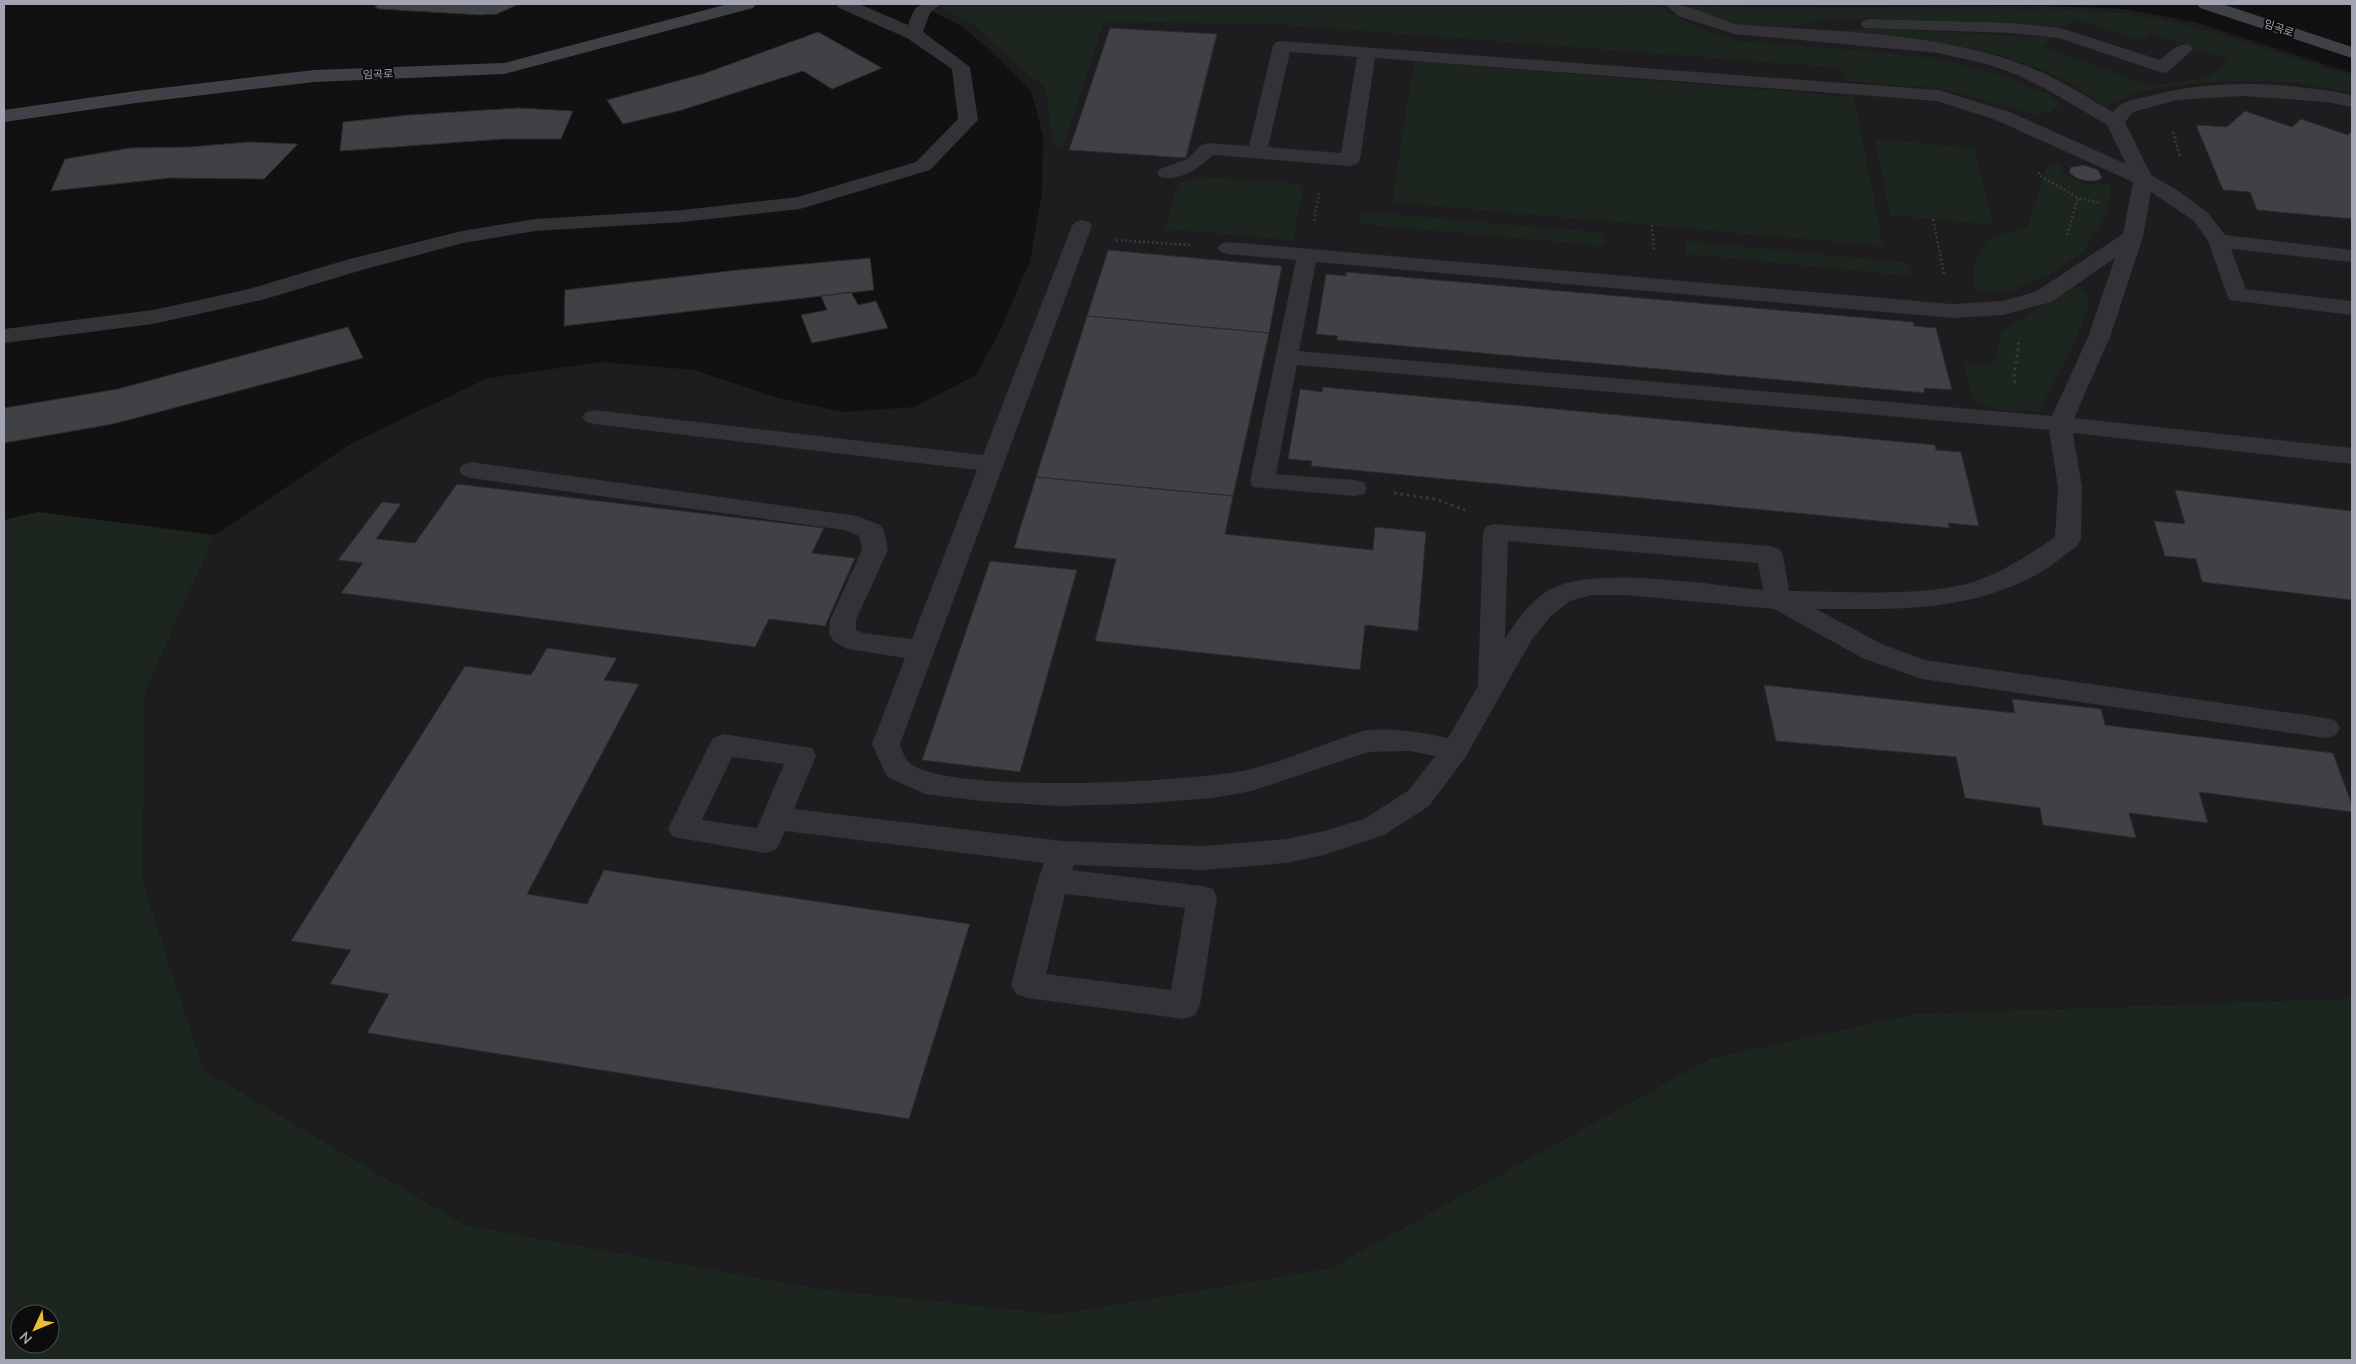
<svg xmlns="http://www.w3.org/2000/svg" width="2356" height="1364" viewBox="0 0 2356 1364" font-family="'Nunito Sans','Noto Sans KR',sans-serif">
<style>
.built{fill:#1d1d1f}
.green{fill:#1d251f;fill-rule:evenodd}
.building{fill:#404145;stroke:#2b2b2e}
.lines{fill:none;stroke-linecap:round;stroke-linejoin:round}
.path-far1{stroke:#38393e;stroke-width:2.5;stroke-dasharray:2 2.5;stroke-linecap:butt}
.path{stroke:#38393e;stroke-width:3;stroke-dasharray:2.5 4;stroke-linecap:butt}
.lane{fill:#323237;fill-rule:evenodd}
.street{fill:#323237;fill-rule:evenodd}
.secondary{fill:#404147;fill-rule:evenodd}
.labels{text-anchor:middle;stroke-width:4.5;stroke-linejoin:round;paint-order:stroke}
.far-street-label{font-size:11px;fill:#a3a6b2;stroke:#0c0c0d}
</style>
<rect width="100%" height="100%" fill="#111112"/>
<path class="built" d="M919,4H1738L2048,6L2124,9L2195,22L2352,73V998L1914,1014L1711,1058L1330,1268L1057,1314L816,1288L465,1225L204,1070L143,882L145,692L215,535L352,443L488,378L601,362L694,370L778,398L843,412L914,407L976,375L1000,331L1030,261L1042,193L1043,136L1031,91L1001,60L963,27Z"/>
<path class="green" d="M1657,6L1697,27L1739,41L1882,52L1946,60L2000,75L2050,95L2061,104L2051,112L2035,114L1938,88L1845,81L1841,68L1288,25L1104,21L1063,146H1053L1046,89L972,24L939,7Z
M1686,7L2055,9L2124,13L2193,26L2352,76V94C2334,90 2315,84 2296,83C2252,79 2140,79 2106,108C2094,99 2081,89 2068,82C1993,44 1909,37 1826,32L1873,28L2053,38L2042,47L2152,86L2207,78L2229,60L2150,33L2141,40L2076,19L2065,27L1863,18L1818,20L1788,27L1736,24L1710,18Z
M1414,61L1854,97L1883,246L1392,202Z
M1875,139L1974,148L1994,225L1890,215Z
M2055,163L2062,167L2060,172L2084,184H2111L2108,210L2084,251L2051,274L2003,293L1974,290V264L1987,240L2028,226L2047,165Z
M1203,177L1304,184L1293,240L1165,229L1178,184Z
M1361,211L1604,233L1605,246L1359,224Z
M1686,241L1910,263L1913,276L1686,254Z
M2071,287L2086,291L2090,303L2075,342L2039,411L2009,412L1973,402L1965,364L1994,363L2001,332Z
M38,512L215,535L145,692L143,882L204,1070L465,1225L816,1288L1057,1314L1330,1268L1711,1058L1914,1014L2352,998V1360H4V520ZM20,1314H50V1344H20Z"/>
<path class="building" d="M379,4H519L497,14L481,15L379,9L375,7Z
M1110,28L1217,34L1186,158L1069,150Z
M818,32L882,68L832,89L803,71L682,110L623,124L607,100L703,74Z
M518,108L573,111L561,139H503L340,151L343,122L409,115Z
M2245,111L2292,127L2301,119L2348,135L2352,131V219L2257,210L2250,192L2223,190L2196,125L2227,127Z
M248,142L298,144L264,179L170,178L51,191L65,159L130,148L190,147Z
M2084,165L2098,170L2102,178L2096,181H2086L2076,178L2069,172L2071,167Z
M1108,250L1282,266L1269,333L1087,316Z
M870,258L874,290L564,326L565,290L738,270Z
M1346,272L1913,322L1914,326L1936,328L1952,390L1924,388L1925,393L1337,340L1338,336L1316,334L1326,274L1346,276Z
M851,292L858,305L876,301L888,328L812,343L801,315L827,310L821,296Z
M1087,316L1269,333L1233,496L1036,477Z
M348,327L363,358L113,424L4,443V408L118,389Z
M1323,387L1935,445L1936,450L1961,452L1979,526L1948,523L1950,528L1311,466L1312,461L1288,459L1300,389L1322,392Z
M1036,477L1233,496L1225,534L1373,550L1375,527L1426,532L1418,631L1365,625L1360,670L1095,641L1116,559L1014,548Z
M457,484L824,528L812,553L855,558L825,626L769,619L755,647L341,593L363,563L338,560L382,502L401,504L376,539L415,543Z
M2175,490L2352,511V600L2202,582L2196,559L2165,556L2154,521L2185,524Z
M990,561L1077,570L1020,772L922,760Z
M547,648L617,658L604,680L639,684L527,894L587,904L604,870L970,924L909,1119L367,1033L389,994L330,984L351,950L291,941L465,666L531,675Z
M1764,685L2015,713L2012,699L2101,709L2105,725L2333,753L2352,805V812L2199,792L2208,823L2129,813L2136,838L2043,825L2040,808L1965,798L1956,757L1776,741Z"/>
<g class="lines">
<path class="path-far1" d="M2173,132L2180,157
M2039,172V175L2078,198L2100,203
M1933,219L1944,274
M1314,221L1319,193
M1652,225L1654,251
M2067,235L2078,198
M1116,240L1190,245
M2018,344L2019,340"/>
<path class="path" d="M2015,383L2014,374L2019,343
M1394,493L1435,499L1465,510"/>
<path class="lane" d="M1665,4C1689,3 1712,17 1735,24C1833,32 1937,31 2029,67C2058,78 2085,96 2113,112C2121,101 2133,100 2146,97C2211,78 2286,82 2352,95V107L2327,102L2243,96L2177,100L2133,112L2125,122L2151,175L2180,192L2208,213L2225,235L2352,250V262L2231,249L2246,289L2352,301V315L2229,300L2208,241L2194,221L2151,192L2143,237L2110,337L2074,418L2352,448V464L2073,433L2082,487L2081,540L2077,546C2064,555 2051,567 2036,575C1964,613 1896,609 1816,609L1882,644L1925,660L2326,718L2336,721L2340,728L2336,735L2326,738L1922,679L1862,658L1774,609L1625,595H1592L1570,601L1550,617L1531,641L1465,758L1429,806L1384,835L1324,855L1286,863L1202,870L1074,865L1072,870L1202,886L1213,889L1217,898L1200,1005L1195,1015L1184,1019L1027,998L1016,994L1011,985L1038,880L1044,863L785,831L777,849L766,853L673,837L668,829L709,745L713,738L723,734L812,748L816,756L794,809L1063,841L1202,846L1286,839L1324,831L1364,819L1409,790L1435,756L1409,751L1368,752L1252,791L1212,798L1136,804L1057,806L981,801L925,794L887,777L872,744L905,658L847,649L833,641L829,634L830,620L862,550L859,536L844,530L471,478L462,475L459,470L462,465L471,462L857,516L880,525L884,531L888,550L856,620V630L863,633L912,639L977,470L594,424L586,422L582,417L586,412L594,410L983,455L1072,226L1075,222L1082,220L1089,222L1092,226L900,744C902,749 904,757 908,761C937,796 1203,782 1251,769C1280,762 1308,750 1337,740C1347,737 1359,731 1369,730C1397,728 1421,732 1448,738L1478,686L1483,532L1487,526L1496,524L1770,546L1779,549L1783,555L1789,591C1844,591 1925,598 1976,581C2005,571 2030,554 2055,537L2058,487L2049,430L1297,365L1276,474L1355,480L1364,482L1367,488L1364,494L1355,496L1253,487L1250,481L1296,260L1228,254L1221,252L1217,248L1221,244L1228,242L1952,304L2002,301L2035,292L2123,234L2133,182L1996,120L1937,101L1375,58L1360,160L1357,164L1350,166L1213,155C1200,168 1179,182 1160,177L1157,173L1160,169L1187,159L1201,145L1208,143L1249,146L1273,46L1276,42L1282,41L1939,90L2010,112L2126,164L2107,125L2046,89L2017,75L1987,64L1938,53L1734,34L1678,16ZM1290,52L1357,57L1341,153L1268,147ZM2115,258L2088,337L2052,416L1299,351L1316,262L1952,318L2003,315L2051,302ZM1508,541L1758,563L1763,590C1711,585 1596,565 1551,589C1532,599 1516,621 1505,639ZM732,757L784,764L757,828L702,820ZM1065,894L1185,908L1171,990L1046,974Z
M1870,19L2011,23L2061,28L2160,60C2170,52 2177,42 2190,45L2193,49L2169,71L2163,73L2059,38L2011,33L1864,28L1861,24L1864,20Z"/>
<path class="street" d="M836,4H859L908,25C916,3 918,3 941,4L930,13L923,32L970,67L978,120L930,170L800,209L683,222L535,231L463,243L362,270L262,300L153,324L4,343V329L153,310L249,289L346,260L462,231L535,219L683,210L798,197L916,162L958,119L952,69L907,38L839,8Z"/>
<path class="secondary" d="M728,4H756L753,8L504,74L314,82L136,103L4,122V110L136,91L314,70L504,63Z
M2197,4H2222L2352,47V58L2200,8Z"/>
</g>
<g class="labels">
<g class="far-street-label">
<text transform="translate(2279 28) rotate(19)" y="4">임곡로</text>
<text transform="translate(378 74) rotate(-2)" y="4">임곡로</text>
</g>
</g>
<rect width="2356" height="1364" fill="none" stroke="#a3a6b2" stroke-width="10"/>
<g transform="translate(35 1329) rotate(226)"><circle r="24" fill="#0c0c0d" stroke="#484a4f"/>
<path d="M0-4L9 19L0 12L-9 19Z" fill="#e8be33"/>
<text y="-8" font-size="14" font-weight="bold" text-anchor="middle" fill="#a3a6b2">N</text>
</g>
</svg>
